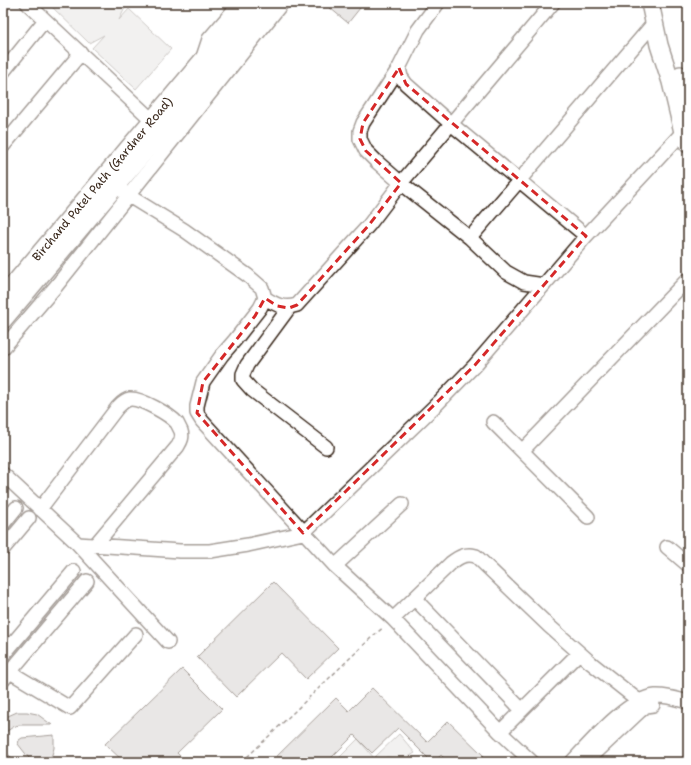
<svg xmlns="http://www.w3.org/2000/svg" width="691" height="765" viewBox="0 0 691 765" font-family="'Shantell Sans',sans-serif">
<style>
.green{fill:#e2e0de;stroke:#8e857e}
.building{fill:#cfcac7;stroke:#3b2a1e}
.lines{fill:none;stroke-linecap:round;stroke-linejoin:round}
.minor-casing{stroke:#3b2a1e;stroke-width:16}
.major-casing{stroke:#3b2a1e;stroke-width:20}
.path{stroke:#3b2a1e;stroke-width:1.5;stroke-dasharray:4 3;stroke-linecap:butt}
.minor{stroke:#fff;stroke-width:13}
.major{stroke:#fff;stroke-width:17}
.marked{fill:none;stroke:#d62828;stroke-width:3;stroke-dasharray:8 5;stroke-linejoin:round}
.labels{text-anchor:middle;stroke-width:4;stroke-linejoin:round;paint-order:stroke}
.street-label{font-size:12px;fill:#3b2a1e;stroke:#fff}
</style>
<rect width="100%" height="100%" fill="#fff"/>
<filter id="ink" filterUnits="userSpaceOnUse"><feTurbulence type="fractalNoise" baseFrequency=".025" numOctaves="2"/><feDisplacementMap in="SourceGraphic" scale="8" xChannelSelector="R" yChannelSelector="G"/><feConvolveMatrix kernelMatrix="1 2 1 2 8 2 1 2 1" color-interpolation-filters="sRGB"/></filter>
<g filter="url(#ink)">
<path class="green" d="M48,3H122L126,6L119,20L129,9L171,49L136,89L92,48L104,35L89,43Z
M399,734L415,753L405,759L387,757L377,762H335L358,739L374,758Z"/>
<path class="building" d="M334,3H364L348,23L330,8Z
M273,582L338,648L306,679L281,653L236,697L197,657Z
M182,669L222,709L177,753L186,762H124L105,744Z
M372,688L427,742L448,721L484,756L477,762H448L441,755L434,762H432L398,728L372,753L354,735L327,762H271L336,698L349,711Z
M17,712H27L37,714L52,725H19L13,727L3,734V720L8,716Z
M54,735V748L51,758L47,762H32L18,744L19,740L22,738Z
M3,749L16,762H3Z"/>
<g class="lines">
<g class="minor-casing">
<path id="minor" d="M27,3L152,120
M438,3L418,30L399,68L363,123L360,131V139L366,151L377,162L401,183L470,238L506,272L524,282L544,285
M203,57L209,39L240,3
M399,68L401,77L406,84L450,123L586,236
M3,72L45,20
M3,146L81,53
M116,186L129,196L184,230L247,275L262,288L265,298L260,308L235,340L222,355L203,382L197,406V413L202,421L335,566L393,619L500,732L532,762
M470,238L654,23
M265,298C276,305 284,309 297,305L369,225L401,183L553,3
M289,308L247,365L243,374V380L252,390L326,447
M3,348L57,285L282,3
M493,422L588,517
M522,451L688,279
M3,474L78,544L180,551H210L248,545L303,533L439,402L475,365L586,236L683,132
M40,509L117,408C121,404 124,400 130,399C141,398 170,415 177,423C178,425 180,429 181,431C183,437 181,441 178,446L95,545
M3,524L16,508
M78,544L168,642
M667,547L688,565
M3,549L29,518
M335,566L402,504
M415,599L522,710
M393,619L451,563C459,557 465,553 476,556L549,626L591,663L639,701
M3,655L74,571
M10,672L70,708L136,634
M3,680L87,581
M500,732L579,653
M572,762C590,743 628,698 655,696C666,695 677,699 688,702
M586,762L640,711L646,706L653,705"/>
</g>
<g class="major-casing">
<g id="major">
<path d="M650,3L659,45L671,82L683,132L688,144"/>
<path d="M680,75L688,101"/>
<path id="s1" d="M3,297L202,61L254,4"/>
<path d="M3,320L270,3"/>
</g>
</g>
<path class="path" d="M242,762L374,635L384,627"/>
<use href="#minor" class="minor"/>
<use href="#major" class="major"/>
</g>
</g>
<path d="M0 0H691V765H0ZM399,68L406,84L586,236L475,365L303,533L197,413L203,382L255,316L265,298L277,306L289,308L297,305L369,225L401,183L366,151L360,139L363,123Z" fill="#fff" fill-opacity=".55" fill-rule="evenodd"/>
<path class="marked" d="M399,68L406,84L586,236L475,365L303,533L197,413L203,382L255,316L265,298L277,306L289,308L297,305L369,225L401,183L366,151L360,139L363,123Z"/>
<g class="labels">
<g class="street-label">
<text dy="4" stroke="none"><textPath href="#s1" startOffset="154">Birchand Patel Path (Gardner Road)</textPath></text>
</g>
</g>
<rect width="691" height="765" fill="none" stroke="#fff" stroke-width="16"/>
<rect x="8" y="8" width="675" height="749" fill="none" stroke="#3b2a1e" stroke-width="1.5" filter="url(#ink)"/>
</svg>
